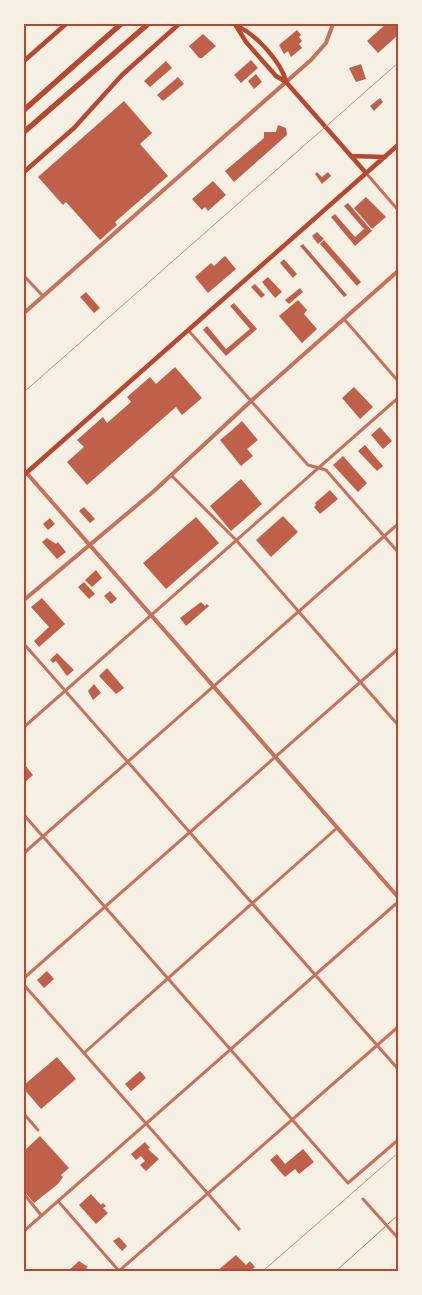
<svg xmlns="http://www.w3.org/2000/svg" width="422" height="1295" viewBox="0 0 422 1295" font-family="'PT Sans',sans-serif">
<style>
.building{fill:#bf614a}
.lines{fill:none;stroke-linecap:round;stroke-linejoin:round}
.service{stroke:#c5725c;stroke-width:1}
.minor{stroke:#c5725c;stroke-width:3}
.tertiary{stroke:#c5725c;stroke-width:4}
.primary{stroke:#b5482f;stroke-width:4.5}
.motorway{stroke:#b5482f;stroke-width:5.5}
.rail{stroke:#cf8b77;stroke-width:1}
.neatline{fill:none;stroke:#b5482f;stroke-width:2}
</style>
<rect width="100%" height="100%" fill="#f6efe4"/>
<path class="building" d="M386,24H398V35L378,53L367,41Z
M297,30L301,35L299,37L302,41L299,44L302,48L291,57L288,51L284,54L279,45Z
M203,34L216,46L202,58H199L189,46Z
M251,60L258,68L241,83L234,75Z
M166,61L172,68L150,87L144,81Z
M361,64L366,79L356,82L349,68Z
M256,74L262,82L254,89L248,81Z
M178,77L184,84L163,101L157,95Z
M380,98L383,102L374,111L370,106Z
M124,101L152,133L140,144L168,176L115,222L117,225L100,240L66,202L63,205L38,177Z
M278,125L286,128L287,135L234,182L225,171L264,138V132H276Z
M317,172L322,177L328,172L331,176L322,184L315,174Z
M213,181L226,195L208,211L205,207L202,210L192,199Z
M366,197L386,217L372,229L354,208Z
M348,203L372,231L355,246L331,217L335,214L355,237L364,229L344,206Z
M317,232L324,239L318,244L312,236Z
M324,240L361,282L357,286L320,244Z
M303,244L347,295L344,297L300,246Z
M225,256L236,269L208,293L195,277L211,263L214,266Z
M284,259L297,274L293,278L280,263Z
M268,277L282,292L275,298L262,282Z
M255,284L265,295L261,298L251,287Z
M300,288L303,292L289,304L285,300Z
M86,292L100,308L94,313L80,297Z
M298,300L307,310L304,314L317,329L302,343L279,316Z
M234,303L257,329L226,356L203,330L207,326L226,349L250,329L230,306Z
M175,367L202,398L182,415L176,407L87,485L67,462L84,447L77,440L103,417L107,423L131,402L127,397L150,377L156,384Z
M354,387L373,407L360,419L342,398Z
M242,421L258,440L247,449L253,456L241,466L220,440L231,431L232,433L231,431Z
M380,427L392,441L383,449L371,435Z
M365,445L383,466L377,471L358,451Z
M343,456L367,483L358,492L333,465Z
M241,479L262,504L231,531L210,506Z
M330,490L338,499L320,514L314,507L316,505L315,503Z
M84,507L95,519L90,523L79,511Z
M283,516L298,532L271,557L256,540Z
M196,517L219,543L166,589L143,563Z
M50,518L55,524L48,530L43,524Z
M47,538L56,544L58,542L66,552L57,559L42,542Z
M96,570L102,578L92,587L85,580Z
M84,582L95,594L89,599L78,587Z
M110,591L117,599L111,604L104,596Z
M42,598L65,624L39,647L34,641L49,627L31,607Z
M201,602L205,606L207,604L209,606L186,626L180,618Z
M57,653L74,670L67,676L56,661L53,663L50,660Z
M107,668L124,688L116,694L99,676Z
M94,684L101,693L93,700L88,691Z
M24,764L33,775L24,783Z
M47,971L54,979L44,988L37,980Z
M57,1057L76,1079L41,1109L24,1089V1085Z
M140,1071L146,1078L131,1091L125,1084Z
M40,1136L69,1168L61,1175L63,1177L58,1184L34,1203L24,1191V1151Z
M145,1142L150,1148L148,1149L159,1159L146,1171L140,1165L145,1161L141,1156L136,1160L131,1154Z
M303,1149L314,1162L299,1174L295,1169L285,1177L270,1160L277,1154L285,1164Z
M91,1194L101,1205L103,1203L106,1206L103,1208L108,1213L96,1224L79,1205Z
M119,1237L127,1246L122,1251L113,1241Z
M236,1255L246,1265L250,1261L255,1267L250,1271H217Z
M79,1261L88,1267L86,1268L89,1271H68Z"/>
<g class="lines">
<path class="service" d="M388,1224L398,1215
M336,1271L385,1227"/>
<path class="minor" d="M366,173L398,210
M24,276L43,296
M344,319L398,381
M188,330L308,465L326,470L398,552
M171,475L236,540L398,725
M24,644L398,1069
M24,727L398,398
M24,815L348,1183L398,1140
M24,853L398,524
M24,978L398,649
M24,985L239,1229
M84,1053L337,828
M24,1114L38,1130
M24,1194L41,1215
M363,1199L398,1238
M58,1201L119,1271
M24,1231L398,902
M119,1271L398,1027"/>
<path class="tertiary" d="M24,313L311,60L326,43L333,24
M24,470L398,897
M24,600L154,491L251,401L398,271"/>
<path class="primary" d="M235,24L246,42L276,76L286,82L366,173
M237,26C257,35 280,61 286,81
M24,61L66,24
M351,156L385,157
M24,172L74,128L122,75L179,24
M24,475L398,145"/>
<path class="motorway" d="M24,110L121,24
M24,132L148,24"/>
<path class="rail" d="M24,392L398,63
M263,1271L398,1153"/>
</g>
<rect width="422" height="1295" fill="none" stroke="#f6efe4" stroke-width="50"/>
<rect x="25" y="25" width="372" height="1245" class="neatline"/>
</svg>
